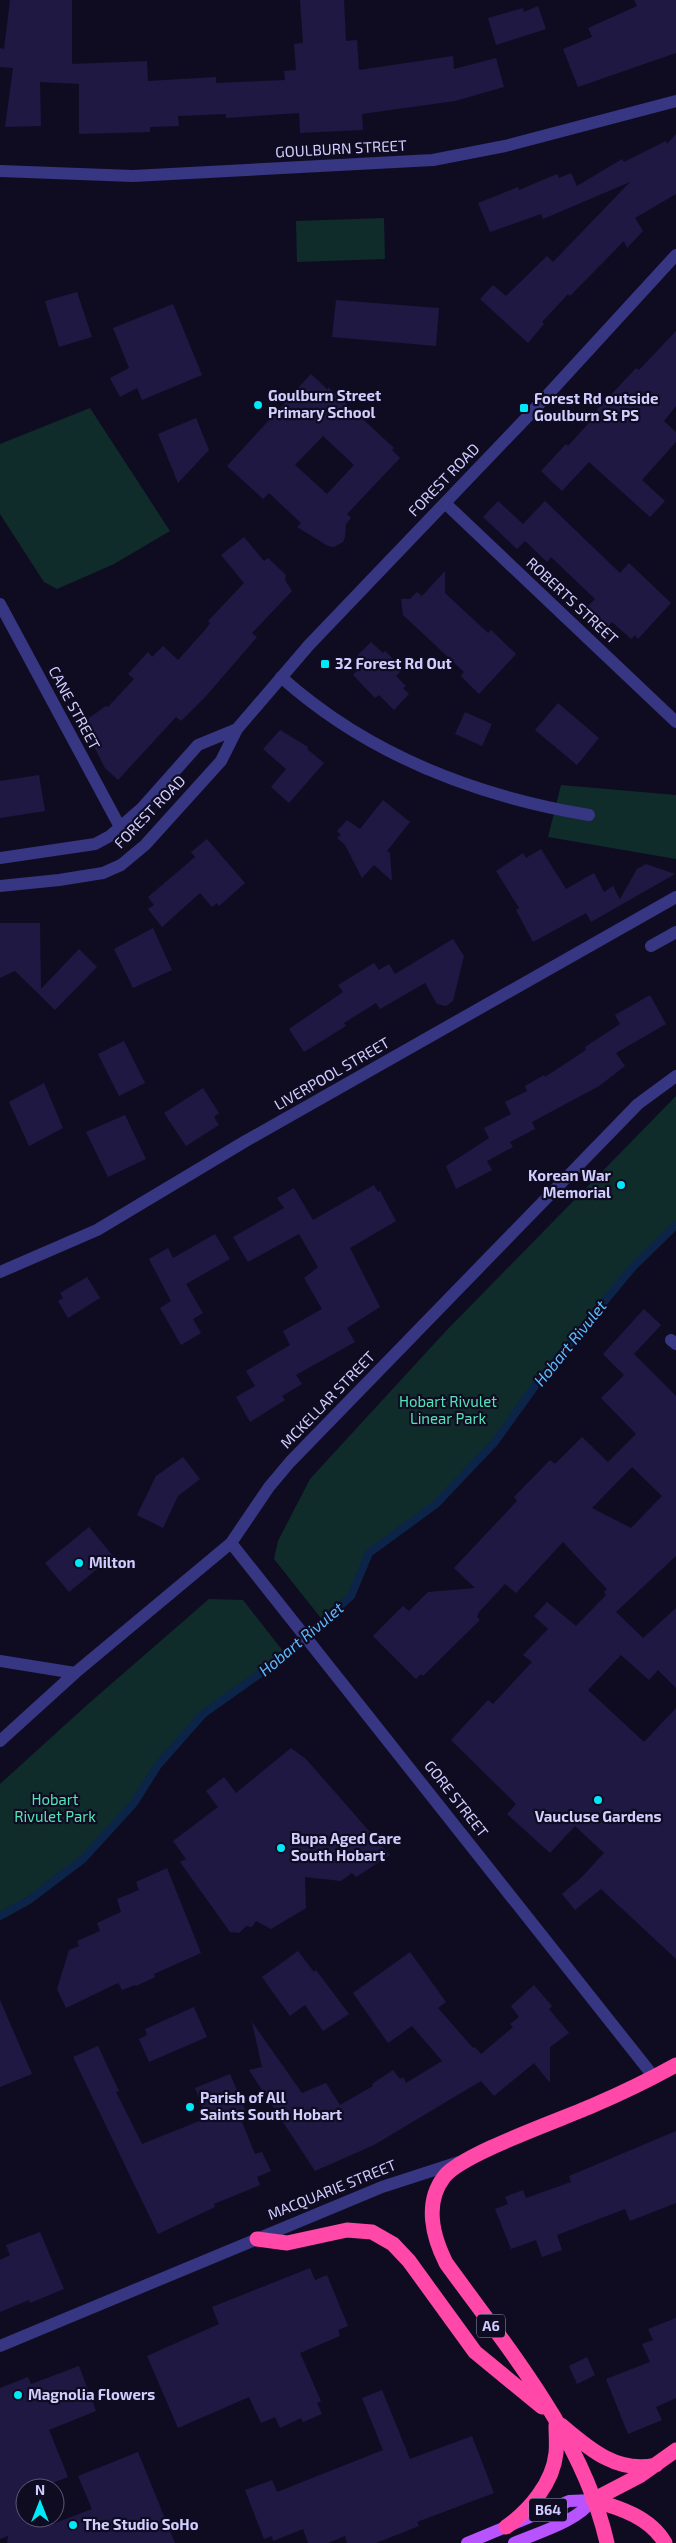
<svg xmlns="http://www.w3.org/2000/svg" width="676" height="2543" viewBox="0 0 676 2543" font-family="'Exo 2',sans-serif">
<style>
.green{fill:#0f2c2a}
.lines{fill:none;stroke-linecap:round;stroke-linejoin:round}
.stream{stroke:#0b2447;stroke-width:8}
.building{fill:#1f1843;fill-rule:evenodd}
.minor{stroke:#363682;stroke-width:12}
.major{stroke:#b854ff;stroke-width:12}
.highway{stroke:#ff48a7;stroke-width:15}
.poi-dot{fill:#00e9f8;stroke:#0f0c22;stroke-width:2}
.labels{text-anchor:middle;stroke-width:4.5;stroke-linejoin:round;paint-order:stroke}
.shield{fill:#0f0c22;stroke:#9793bd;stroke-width:1}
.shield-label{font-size:14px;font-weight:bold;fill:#d1cdff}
.street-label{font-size:15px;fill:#d1cdff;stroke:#0f0c22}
.poi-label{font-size:15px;font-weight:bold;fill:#d1cdff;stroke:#0f0c22;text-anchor:start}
.park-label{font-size:15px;fill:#55e3ba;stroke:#0f0c22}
.water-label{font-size:16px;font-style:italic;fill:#5bbaff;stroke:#0f0c22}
</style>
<rect width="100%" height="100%" fill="#0f0c22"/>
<path class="green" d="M384,218L385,259L297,262L296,221Z
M90,408L170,531L114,564L57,589L44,582L0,514V444Z
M561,785L676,795V859L548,837Z
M676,1096V1225L632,1268L538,1382L494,1443L436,1504L369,1553L351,1596L324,1622L274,1559L278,1541L310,1479L445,1332Z
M209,1599L243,1600L286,1655L203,1714L158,1765L134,1803L83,1859L29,1900L0,1916V1784L87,1705Z"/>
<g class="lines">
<path class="stream" d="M0,1916L29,1900L83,1859L134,1803L158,1765L203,1714L286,1655L351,1596L369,1553L436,1504L494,1443L538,1382L632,1268L676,1225"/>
</g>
<path class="building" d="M10,0H72V64L147,61L148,81L216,77V83L285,80L284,71L296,70L294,44L303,43L300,0H344L346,41L357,40L359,70L453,56L454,69L496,58L504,87L455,101L362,114L363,130L300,133L299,113L226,118V114L178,116L179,126L150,127V132L79,134V84L40,82L41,126L5,127L13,68L0,67V48L4,49Z
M634,0H676V53L578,87L563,49L592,37L588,28L637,6Z
M538,6L546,29L496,45L488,18L523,8L524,12Z
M676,134V194L635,218L643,231L627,248L624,241L570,296L568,294L542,322L544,324L528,343L480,299L493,285L506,296L547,256L553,262L630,182L543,219L541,214L490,232L478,203L518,187L519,190L557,174L559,178L571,173L577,186L622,159L624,162L666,141L667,144Z
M77,292L92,337L59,347L45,301Z
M336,300L439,308L436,346L332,337Z
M173,304L202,375L142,400L137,388L120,397L110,378L129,368L113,328Z
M676,331V406L664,421L676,432V442L642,480L665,501L650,517L589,462L562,491L541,471L566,444L568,446L595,416L593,414L636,368L639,370Z
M311,374L328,390V387L394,448L392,450L400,458L347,514L351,518L346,524L345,537L343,542L334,547L328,546L297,527L301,523L269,493L263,499L227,466ZM323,436L354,465L327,494L295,465Z
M196,418L209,450L178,483L158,434Z
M498,501L523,524L545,501L620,573L629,563L671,603L638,639L635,635L631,639L612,622L605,630L584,610L595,599L551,557L547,562L525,541L517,549L483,517Z
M244,537L264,561L268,558L286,575L285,580L292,591L252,633L257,637L206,696L181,721L176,717L118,780L105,768L82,723L106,706L108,707L134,679L128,674L148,652L152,657L163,646L178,660L205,630L210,623L208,621L244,583L221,555Z
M445,571V593L488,633L491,630L516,654L479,694L461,676L464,672L403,615L401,599H410L417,592L422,596Z
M371,642L383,653L385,651L403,669L396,676L406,686L403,688L409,694L394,710L379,695L375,698L353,675L360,667L353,660Z
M558,703L599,738L577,765L535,730Z
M465,712L492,724L482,746L455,734Z
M280,730L308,747L307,749L324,763L289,803L271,787L286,769L263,749Z
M39,775L45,811L0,818V781Z
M383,800L410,822L387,851L390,853L392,881L374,865L362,878L345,845L337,838L341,835L337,831L347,820L360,829Z
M207,839L245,883L219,906L217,903L212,907L200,893L162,927L148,909L154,905L148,897L195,857L191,852Z
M541,849L566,889L594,873L604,892L613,886L620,899L637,869L646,864L675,874L591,922L586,913L533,942L516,910L519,908L496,871L523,853L526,858Z
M0,923H40L41,989L79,949L97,967L55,1010L15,971L0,978Z
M153,928L172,970L133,988L114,949Z
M453,939L464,956L453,1001L446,1006L437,1004L425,983L380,1009L376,1003L344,1023L346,1026L304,1052L289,1029L343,992L338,985L374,963L379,970L389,964L395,974Z
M650,995L666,1024L616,1053L625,1066L599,1086L532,1122L535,1129L510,1142L513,1147L487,1161L492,1170L456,1189L446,1166L489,1138L484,1128L511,1114L505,1102L527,1091L525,1086L544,1075L545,1077L586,1050L585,1047L620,1024L615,1015Z
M124,1041L145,1083L119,1096L98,1054Z
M44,1083L63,1128L29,1146L9,1102Z
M203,1088L219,1113L214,1117L219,1125L186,1146L164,1113Z
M125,1115L146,1159L108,1177L86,1132Z
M374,1185L378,1192L380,1191L396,1221L350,1248L380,1307L347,1328L355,1342L296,1375L302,1384L282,1396L285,1400L250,1422L236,1397L255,1386L246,1371L290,1345L283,1331L322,1309L304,1278L318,1267L299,1234L248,1262L233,1237L284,1208L277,1198L294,1188L313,1220Z
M215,1234L230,1259L186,1284L203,1313L193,1319L201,1333L181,1345L160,1308L171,1301L149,1259L168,1248L173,1258Z
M87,1277L100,1298L68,1318L58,1301L63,1298L60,1293Z
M644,1309L661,1325L634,1354L676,1396V1556L616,1612L643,1638L676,1608V1688L658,1670L649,1680L621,1655L588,1690L644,1742L676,1708V1959L601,1889L575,1910L562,1894L581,1878L604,1853L575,1826L550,1853L507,1814L516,1804L451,1740L488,1700L493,1704L532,1662L523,1655L548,1629L534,1616L547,1602L576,1626L606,1595L604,1592L607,1589L563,1542L516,1593L505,1584L479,1612L477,1617L480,1620L423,1676L421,1674L416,1679L373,1636L403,1606L409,1611L428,1592L475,1588L454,1568L517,1501L514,1497L550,1460L555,1464L582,1437L608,1462L636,1434L601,1398L624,1375L603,1354ZM632,1467L662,1496L631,1528L592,1508Z
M183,1457L200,1479L178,1496L163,1528L137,1515L156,1476Z
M89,1527L113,1556L69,1592L45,1563Z
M291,1748L306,1759L390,1855L356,1877L352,1873L341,1881L305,1877L306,1908L271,1929L256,1921L252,1927L246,1926L239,1933L230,1932L180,1862L186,1859L173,1841L218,1807L206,1791L224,1777L236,1793Z
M167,1868L201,1953L154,1974L155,1977L136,1986L135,1985L122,1990L118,1983L66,2008L57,1989L69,1950L79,1946L77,1941L100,1931L97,1923L121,1912L117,1899L139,1890L136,1882Z
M298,1951L314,1972L316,1970L349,2014L323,2031L305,2005L290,2016L262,1977Z
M410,1952L446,2002L438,2008L473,2048L475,2047L481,2054L513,2027L510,2024L519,2017L511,2006L534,1985L552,2006L549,2009L569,2033L550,2047V2083L534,2063L494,2096L481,2081L374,2145L315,2171L249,2070L262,2067L252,2022L302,2093L326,2083L340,2105L373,2086L372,2084L393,2070L400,2079L403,2077L406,2083L442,2061L412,2026L388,2043L353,1993Z
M0,2000L32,2074L0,2087Z
M194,2007L207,2037L149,2062L139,2039L147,2035L145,2029Z
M98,2046L119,2091L116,2092L142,2144L207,2118L195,2088L230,2074L247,2114L240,2117L255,2154L262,2152L271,2171L257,2177L260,2185L214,2204L215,2207L158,2234L73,2057Z
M676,2131V2203L630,2221L625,2209L557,2235L562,2250L542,2257L536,2240L511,2249L495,2209L508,2204L505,2197L523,2190L526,2198L571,2182L569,2176Z
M40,2232L64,2289L30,2303L29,2300L0,2312V2260L10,2255L6,2245Z
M310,2268L315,2280L327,2275L348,2326L338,2330L340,2336L300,2353L321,2401L317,2403L322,2414L303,2422L301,2418L280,2428L275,2417L261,2423L249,2397L178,2428L147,2356L219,2324L212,2307Z
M676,2318V2398L656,2407L662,2420L628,2434L606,2379L650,2362L642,2344L653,2340L648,2329Z
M587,2357L595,2375L577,2384L569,2366Z
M79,2366L96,2411L49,2430L68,2477L39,2488H25V2518H44L47,2526L92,2509L78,2476L138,2452L175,2543H7L8,2536L0,2539V2388L28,2377L31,2384Z
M382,2390L410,2459L472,2436L494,2493L417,2522L419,2526L376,2543H347L345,2536L328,2543H308L303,2529L273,2541L272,2536L264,2539L245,2490L272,2480L277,2492L383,2450L362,2398Z"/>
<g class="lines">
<path class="minor" d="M0,171L133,176L433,160L505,146L676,101
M445,503L676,722
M0,604L120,827
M281,677C367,754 475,796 589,815
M0,858L95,844L110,836L142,808L198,745L237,729
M0,886L59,880L103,873L121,865L145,845L221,761L237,729L309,645L531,413L676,255
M651,946L676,932
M0,1272L97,1230L244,1142L676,897
M671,1340L676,1344
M231,1543L654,2077
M0,1661L75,1673
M0,1741L75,1673L231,1543L269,1487L290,1462L638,1104L676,1076
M0,2346L382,2187L459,2162"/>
<path class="major" d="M467,2543L569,2501L593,2500
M514,2543C539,2532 575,2523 593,2500"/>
<path class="highway" d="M257,2239L287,2243L347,2230L372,2232L393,2244L409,2261L475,2352L542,2407
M561,2425C588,2448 617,2474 656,2465
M593,2500L641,2475L676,2450
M593,2500C620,2508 650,2517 665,2543
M506,2527C529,2511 553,2483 556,2453C557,2444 556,2434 556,2425
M607,2543C583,2437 508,2349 446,2263C433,2237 424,2203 444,2177C461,2154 563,2119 594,2105C622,2093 649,2080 676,2065"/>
</g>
<g class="poi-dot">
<circle cx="258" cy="405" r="5"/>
<rect x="519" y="403" width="10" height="10" rx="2.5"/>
<rect x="320" y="659" width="10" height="10" rx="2.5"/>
<circle cx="621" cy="1185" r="5"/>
<circle cx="79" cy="1563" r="5"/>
<circle cx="598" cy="1800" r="5"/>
<circle cx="281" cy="1848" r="5"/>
<circle cx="190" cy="2107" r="5"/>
<circle cx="18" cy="2395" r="5"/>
<circle cx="73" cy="2525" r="5"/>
</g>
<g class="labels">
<g class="shield">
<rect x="477" y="2314.5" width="28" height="23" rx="4"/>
<rect x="529" y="2498.5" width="38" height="23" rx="4"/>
</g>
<g class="shield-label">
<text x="491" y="2331">A6</text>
<text x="548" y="2515">B64</text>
</g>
<g class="street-label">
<text transform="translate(341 149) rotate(-3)" y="5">GOULBURN STREET</text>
<text transform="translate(444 480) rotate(-46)" y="5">FOREST ROAD</text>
<text transform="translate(572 601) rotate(43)" y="5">ROBERTS STREET</text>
<text transform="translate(74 708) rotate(62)" y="5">CANE STREET</text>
<text transform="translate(150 812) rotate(-46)" y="5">FOREST ROAD</text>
<text transform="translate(332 1074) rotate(-30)" y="5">LIVERPOOL STREET</text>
<text transform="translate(328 1400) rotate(-46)" y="5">MCKELLAR STREET</text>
<text transform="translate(456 1799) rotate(52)" y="5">GORE STREET</text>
<text transform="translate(332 2190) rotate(-22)" y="5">MACQUARIE STREET</text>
</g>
<g class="poi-label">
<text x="268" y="401">Goulburn Street<tspan x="268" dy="17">Primary School</tspan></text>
<text x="534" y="404">Forest Rd outside<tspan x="534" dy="17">Goulburn St PS</tspan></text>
<text x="335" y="669">32 Forest Rd Out</text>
<text x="611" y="1181" text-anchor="end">Korean War<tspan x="611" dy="17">Memorial</tspan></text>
<text x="89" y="1568">Milton</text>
<text x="598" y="1822" text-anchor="middle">Vaucluse Gardens</text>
<text x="291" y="1844">Bupa Aged Care<tspan x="291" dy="17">South Hobart</tspan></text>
<text x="200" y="2103">Parish of All<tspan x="200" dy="17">Saints South Hobart</tspan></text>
<text x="28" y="2400">Magnolia Flowers</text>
<text x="83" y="2530">The Studio SoHo</text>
</g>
<g class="park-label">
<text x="448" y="1407">Hobart Rivulet<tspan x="448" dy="17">Linear Park</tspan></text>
<text x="55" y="1805">Hobart<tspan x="55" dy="17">Rivulet Park</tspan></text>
</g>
<g class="water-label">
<text transform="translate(570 1343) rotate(-51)" y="6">Hobart Rivulet</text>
<text transform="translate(301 1639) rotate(-40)" y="6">Hobart Rivulet</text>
</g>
</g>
<g transform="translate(40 2503)"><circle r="24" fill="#0f0c22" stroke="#5d597a"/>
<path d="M0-4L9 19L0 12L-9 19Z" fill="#00e9f8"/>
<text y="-8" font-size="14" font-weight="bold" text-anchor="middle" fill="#d1cdff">N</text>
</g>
</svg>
